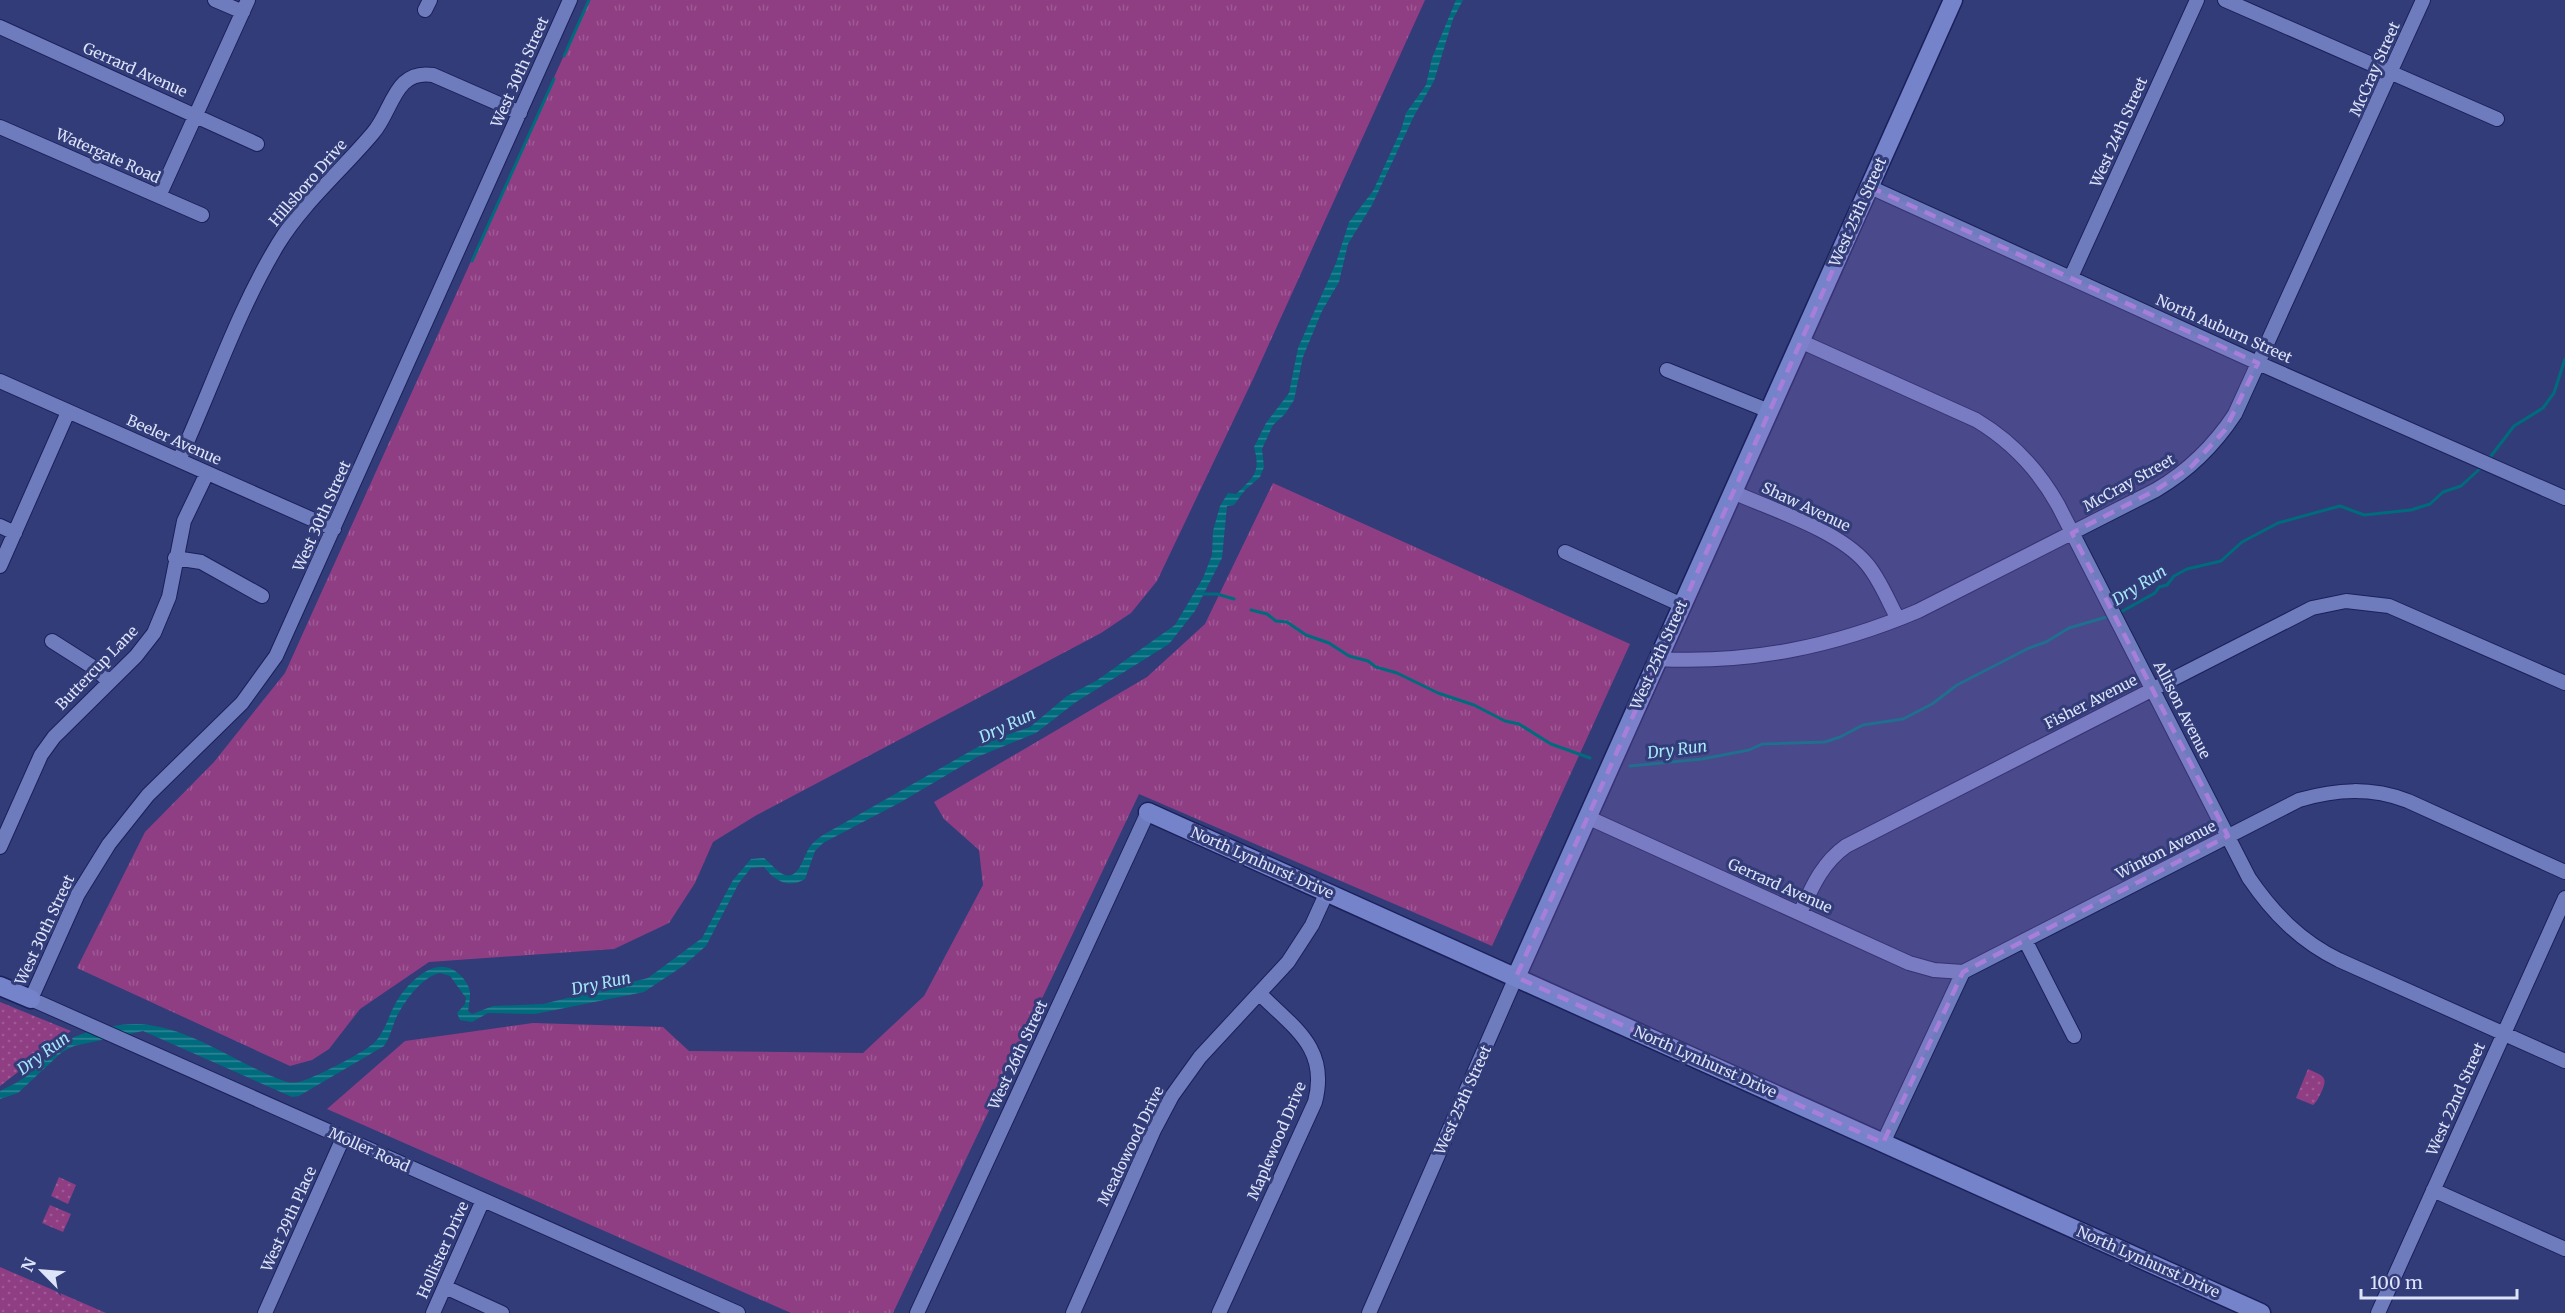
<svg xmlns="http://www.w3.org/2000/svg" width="2565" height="1313" viewBox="0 0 2565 1313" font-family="Merriweather,serif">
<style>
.grass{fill:url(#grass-tufts)}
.park{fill:url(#park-dots)}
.water{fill:url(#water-rules)}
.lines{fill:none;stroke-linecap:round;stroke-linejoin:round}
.stream{stroke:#006b7c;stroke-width:3}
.minor-casing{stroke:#1b205a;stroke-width:16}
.major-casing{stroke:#1b205a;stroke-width:21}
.minor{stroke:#6e7cbe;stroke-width:14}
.major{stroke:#7483ca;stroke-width:18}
.marked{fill:#a77ed9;fill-opacity:0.2;stroke:#a77ed9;stroke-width:4.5;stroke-dasharray:12 8;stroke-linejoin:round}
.labels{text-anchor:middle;stroke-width:6;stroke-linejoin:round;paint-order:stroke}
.street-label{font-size:15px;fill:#dde3f9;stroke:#323c78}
.water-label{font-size:16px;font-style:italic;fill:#a7e9f9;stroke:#323c78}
</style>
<defs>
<pattern id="grass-tufts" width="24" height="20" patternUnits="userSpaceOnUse" patternTransform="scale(1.5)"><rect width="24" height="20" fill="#903e84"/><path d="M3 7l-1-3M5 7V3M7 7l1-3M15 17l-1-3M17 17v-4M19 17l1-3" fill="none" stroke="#9f5a96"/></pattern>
<pattern id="park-dots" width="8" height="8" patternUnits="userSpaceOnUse" patternTransform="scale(1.5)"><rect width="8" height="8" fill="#903e84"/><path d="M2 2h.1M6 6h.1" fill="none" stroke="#9f5a96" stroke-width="1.8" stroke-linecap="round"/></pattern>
<pattern id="water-rules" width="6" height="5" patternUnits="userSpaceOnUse" patternTransform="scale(1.5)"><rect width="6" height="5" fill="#006b7c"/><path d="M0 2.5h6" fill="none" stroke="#318796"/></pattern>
</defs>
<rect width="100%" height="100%" fill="#323c78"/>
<path class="grass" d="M589,0H1425L1254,377L1157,581L1131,613L1101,633L755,816L713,842L695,883L669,923L614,949L429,962L360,1009L329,1049L312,1060L290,1066L77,968L145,832L214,762L285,673Z
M1273,483L1630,644L1492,946L1139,794L893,1313H791L327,1109L405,1041L533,1023L663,1027L689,1051L863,1053L924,996L983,885L979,850L944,819L934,802L1147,677L1205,624Z"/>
<path class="park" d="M0,1002L71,1031L0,1086Z
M2308,1069C2323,1076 2329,1076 2321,1093C2318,1098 2317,1102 2313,1105L2296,1098Z
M59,1177L76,1185L68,1204L51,1196Z
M50,1205L71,1214L63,1232L42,1223Z
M0,1267L106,1313H0Z"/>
<path class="water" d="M1456,0H1463L1453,19L1434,81L1414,116L1372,205L1348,244L1339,282L1322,311L1303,357L1294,400L1285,414L1273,425L1262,449L1264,467L1260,477L1245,490L1234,505L1227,506L1222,558L1195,611L1169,644L1076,702L1036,733L977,757L901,802L823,843L815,851L805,879C788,889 775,881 764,867L751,868L739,883L706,946L683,966L644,992L535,1014L488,1013L472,1022L460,1020L457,1013L465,1004L466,998L450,976L440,973C422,977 406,999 397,1016C392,1026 391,1036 384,1046L299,1096L292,1097L143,1031L74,1046L62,1052L18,1093L0,1099V1091C5,1088 11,1086 16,1083C38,1069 56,1042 82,1034C101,1027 129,1022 149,1025C198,1032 239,1065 284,1081C290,1083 296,1083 302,1081C316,1077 363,1053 374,1043C386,1031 389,1013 398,999C412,978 441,951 463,978C473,990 470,997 468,1011L472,1014L493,1006L543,1004L648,978L702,938L733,880L751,859L764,858C769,862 773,867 778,871C797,886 802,860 809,848C812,843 817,839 823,835L976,748L992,740L1030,727L1067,696L1096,681L1175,625L1203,578L1212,555L1213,531L1220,506L1228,493L1236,494C1254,477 1261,473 1254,447L1266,423L1289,393L1298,348L1336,263L1349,222L1373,191L1401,130L1406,113L1426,85L1432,58Z"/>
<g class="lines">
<path class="stream" d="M564,56L589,0
M472,261L554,79
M2488,460L2514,426L2543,408L2554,393L2565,359
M1203,594H1217L1234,599
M1251,610L1267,614L1276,621L1287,622L1306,635L1329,643L1349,656L1368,661L1376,667L1397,673L1438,693L1474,705L1505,721L1519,724L1551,744L1590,758
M2119,613L2155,593L2159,587L2167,585L2174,576L2187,569L2221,561L2242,542L2278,523L2340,506L2364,515L2411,510L2430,504L2443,492L2461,486L2484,465
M1630,766L1702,759L1749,750L1762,744L1825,742L1840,737L1863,725L1903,719L1932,704L1957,685L2029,648L2046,642L2069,628L2110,616"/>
<g class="minor-casing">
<path id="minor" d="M215,0L243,12
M570,0L276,656L242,703L148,795L109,844L78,894L31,999L738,1313
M2225,0L2497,119
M425,10L430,0
M0,27L257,144
M0,127L202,215
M1870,187L2258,363L2565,498
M159,196L248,0
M2071,277L2197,0
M1800,341L1976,420C2011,441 2038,469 2058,505L2249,878C2273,913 2300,941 2339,960L2565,1061
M1667,370L1769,411
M0,381L334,529
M179,460C212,388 237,312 278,244C303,203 342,170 373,133C393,110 394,69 433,75L520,113
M1733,492C1773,510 1838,530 1866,563C1880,579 1888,601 1898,619
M0,526L15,533
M1565,552L1682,605
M175,558L201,562L262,596
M0,566L68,412
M52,641L96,669L109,682
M1657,659C1749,664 1833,647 1918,611L2156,490C2190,470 2214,446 2235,414L2423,0
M1587,817L1909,963L1934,970L1963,972
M0,847L41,755L54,737L136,656L154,633L169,597L184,521L207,473
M1800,913C1812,887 1822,863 1846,846L2312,608L2346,601L2389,606L2565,683
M2025,940L2074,1036
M1883,1143L1963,972L2299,800C2337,789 2371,787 2408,801L2565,872
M2433,1190L2565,1249
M445,1287L502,1313
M265,1313L343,1138
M433,1313L483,1200
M917,1313L1148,812
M1073,1313L1154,1130L1172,1096L1200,1057L1288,962L1312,925L1327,892
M1219,1313L1315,1102C1329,1048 1294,1028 1260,994
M1369,1313L1516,977
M2378,1313L2565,898"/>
</g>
<g class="major-casing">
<path id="major" d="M1148,812L2261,1313
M1516,977L1953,0
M0,986L31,999"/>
</g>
<use href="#minor" class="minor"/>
<use href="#major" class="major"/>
</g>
<path class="marked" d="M1870,187L2258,363L2225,430L2192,466L2156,490L2072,533L2228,836L1963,972L1883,1143L1516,977Z"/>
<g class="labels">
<g class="street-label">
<text transform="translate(2375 69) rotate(-66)" y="5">McCray Street</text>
<text transform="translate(135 70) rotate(24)" y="5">Gerrard Avenue</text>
<text transform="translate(520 72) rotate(-66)" y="5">West 30th Street</text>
<text transform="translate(2119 132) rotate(-66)" y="5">West 24th Street</text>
<text transform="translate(108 156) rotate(24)" y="5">Watergate Road</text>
<text transform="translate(308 183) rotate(-49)" y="5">Hillsboro Drive</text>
<text transform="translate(1858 212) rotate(-66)" y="5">West 25th Street</text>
<text transform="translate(2224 329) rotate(24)" y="5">North Auburn Street</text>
<text transform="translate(174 440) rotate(24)" y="5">Beeler Avenue</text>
<text transform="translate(2129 483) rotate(-29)" y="5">McCray Street</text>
<text transform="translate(1806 507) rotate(25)" y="5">Shaw Avenue</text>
<text transform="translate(322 516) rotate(-66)" y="5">West 30th Street</text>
<text transform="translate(1659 655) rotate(-66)" y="5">West 25th Street</text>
<text transform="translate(97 668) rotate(-46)" y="5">Buttercup Lane</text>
<text transform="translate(2091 702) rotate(-27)" y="5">Fisher Avenue</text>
<text transform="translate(2182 710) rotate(63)" y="5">Allison Avenue</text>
<text transform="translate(2166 850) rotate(-27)" y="5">Winton Avenue</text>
<text transform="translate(1262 863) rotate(24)" y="5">North Lynhurst Drive</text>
<text transform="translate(1780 886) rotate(24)" y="5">Gerrard Avenue</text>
<text transform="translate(45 930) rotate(-65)" y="5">West 30th Street</text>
<text transform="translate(1018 1055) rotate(-65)" y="5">West 26th Street</text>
<text transform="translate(1705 1062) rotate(24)" y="5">North Lynhurst Drive</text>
<text transform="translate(2456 1099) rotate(-66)" y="5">West 22nd Street</text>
<text transform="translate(1463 1100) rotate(-66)" y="5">West 25th Street</text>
<text transform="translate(1277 1141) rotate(-67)" y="5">Maplewood Drive</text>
<text transform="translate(1131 1146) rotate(-64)" y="5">Meadowood Drive</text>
<text transform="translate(369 1150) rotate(24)" y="5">Moller Road</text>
<text transform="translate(289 1219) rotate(-66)" y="5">West 29th Place</text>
<text transform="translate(443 1250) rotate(-66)" y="5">Hollister Drive</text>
<text transform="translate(2148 1262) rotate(24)" y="5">North Lynhurst Drive</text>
</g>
<g class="water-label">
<text transform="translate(2139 585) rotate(-32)" y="6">Dry Run</text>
<text transform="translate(1007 725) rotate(-25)" y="6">Dry Run</text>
<text transform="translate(1677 749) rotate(-7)" y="6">Dry Run</text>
<text transform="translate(601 983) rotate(-12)" y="6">Dry Run</text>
<text transform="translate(43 1053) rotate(-36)" y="6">Dry Run</text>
</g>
</g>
<g transform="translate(42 1271) rotate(295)" stroke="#323c78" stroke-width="4.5" paint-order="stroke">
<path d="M0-4.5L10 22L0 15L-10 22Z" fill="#dde3f9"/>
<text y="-9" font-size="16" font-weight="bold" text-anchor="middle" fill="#dde3f9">N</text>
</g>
<path d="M2361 1289v9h156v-9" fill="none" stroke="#dde3f9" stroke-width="3"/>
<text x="2370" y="1289" font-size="18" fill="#dde3f9" stroke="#323c78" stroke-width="4.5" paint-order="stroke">100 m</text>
</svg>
